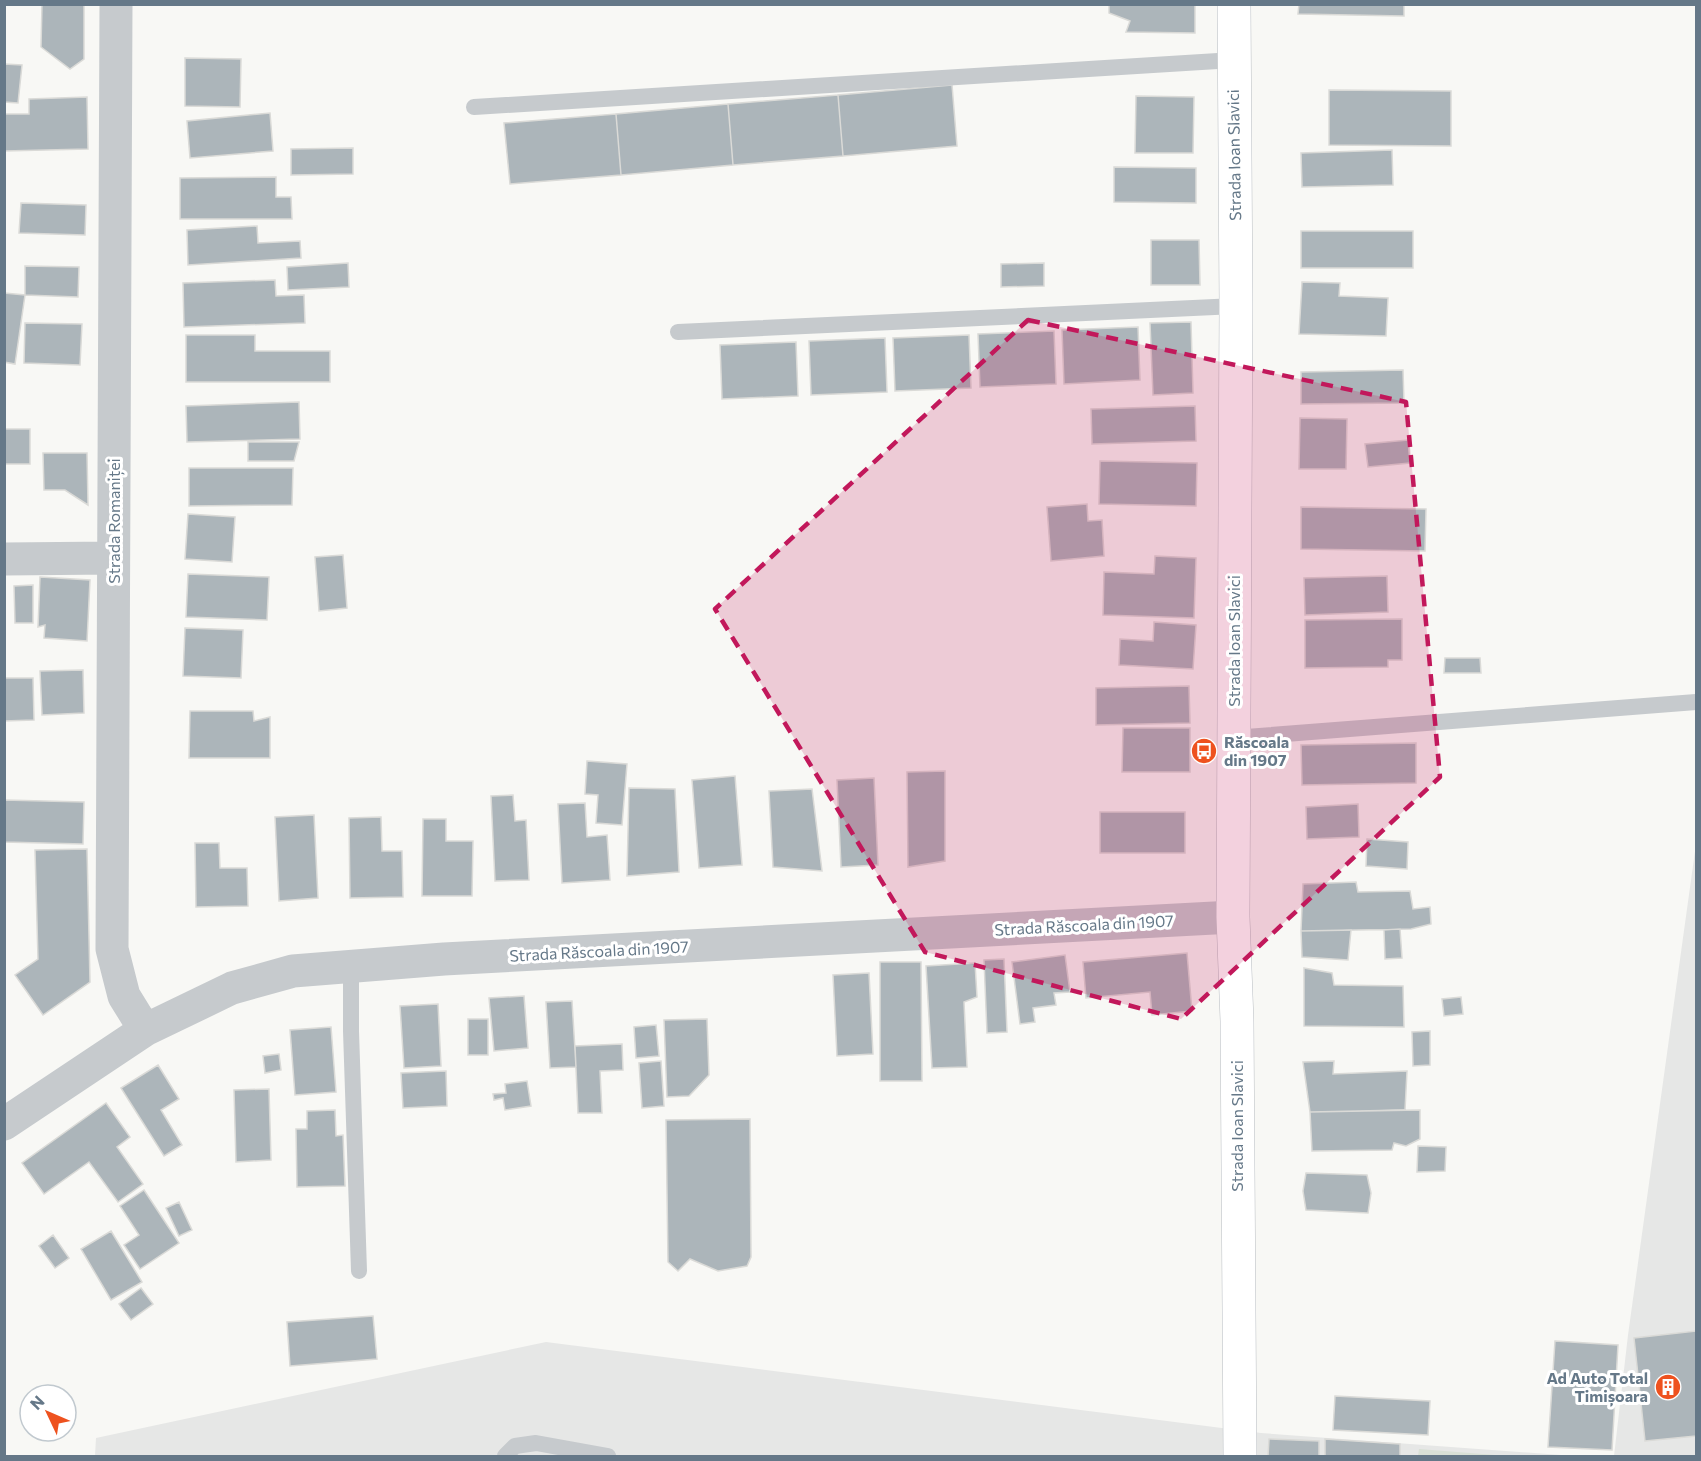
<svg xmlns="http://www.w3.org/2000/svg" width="1701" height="1461" viewBox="0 0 1701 1461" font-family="Commissioner,sans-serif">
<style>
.built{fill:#e6e7e6}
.green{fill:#d9e0d6}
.building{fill:#acb5ba;stroke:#dadad7;stroke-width:1.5}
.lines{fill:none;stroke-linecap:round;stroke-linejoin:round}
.secondary-casing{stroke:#b8bdc2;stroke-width:34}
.lane{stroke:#c6cacd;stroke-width:16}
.street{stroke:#c6cacd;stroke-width:33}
.secondary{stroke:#fff;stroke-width:33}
.marked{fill:#c2185b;fill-opacity:0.2;stroke:#c2185b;stroke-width:4.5;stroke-dasharray:12 8;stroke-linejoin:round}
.labels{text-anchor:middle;stroke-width:6;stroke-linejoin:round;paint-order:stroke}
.street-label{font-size:16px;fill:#657888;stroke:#fff}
.poi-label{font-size:16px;font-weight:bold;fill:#657888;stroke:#fff;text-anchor:start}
</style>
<rect width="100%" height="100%" fill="#f8f8f5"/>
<path class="built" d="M1696,844V1456H1614L1628,1335Z
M546,1342L1261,1433L1575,1456H95L96,1438Z"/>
<path class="green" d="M1419,1449L1508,1456H1418Z"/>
<path class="building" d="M42,4H84V59L70,69L41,47Z
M1109,4H1195V33L1126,32L1130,21L1109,13Z
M1299,4H1404V16L1298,14Z
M185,58L241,59L240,107L185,106Z
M4,64L22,65L18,103L4,102Z
M952,85L957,146L843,156L838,95Z
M1329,90L1451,91V146L1329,145Z
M838,95L843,156L733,165L728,104Z
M1136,96L1194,97L1193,153H1135Z
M87,97L88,149L4,151V114H29V99Z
M728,104L733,165L621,175L616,114Z
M270,113L273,151L190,158L187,121Z
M616,114L621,175L510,184L504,123Z
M353,148V174L291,175V149Z
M1392,150L1393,185L1302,187L1301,153Z
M1114,167L1196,168V203L1114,202Z
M276,177V197H291L292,219H180V178Z
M21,203L86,205L85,235L19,233Z
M257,226L258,243L300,241L301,258L188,265L187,230Z
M1301,231H1413V268H1301Z
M1151,240H1199L1200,285H1151Z
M348,263L349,287L288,290L287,267Z
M1044,263V286L1001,287V264Z
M25,266L79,267L78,297L25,295Z
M275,280L276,296L304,295L305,323L184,327L183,283Z
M1302,282L1340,283L1339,296L1388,298L1386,336L1299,334Z
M4,293L25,295L15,364L4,362Z
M1191,322L1193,393L1153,395L1150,323Z
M25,323L82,324L80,365L24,363Z
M1138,327L1140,380L1064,384L1062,330Z
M1054,331L1056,384L980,387L978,334Z
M186,335H255V351H330V382H186Z
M969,335L971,388L895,391L893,338Z
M885,338L887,392L811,395L809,341Z
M796,342L798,396L722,399L720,345Z
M1403,370L1404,403L1301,404V372Z
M299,402L300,439L187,442L186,406Z
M1195,406L1196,441L1092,444L1091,409Z
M1300,418L1347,419L1346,469H1299Z
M4,429H30V464H4Z
M1408,440L1410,463L1368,467L1365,444Z
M248,442H299L294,461H248Z
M43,453H87L88,505L65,490H44Z
M1100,461L1197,463L1196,506L1099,504Z
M189,468H293L292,505L189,506Z
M1087,504L1088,521L1102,520L1104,556L1051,561L1047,507Z
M1301,507L1426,509L1425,551L1301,549Z
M188,514L235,517L232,562L185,559Z
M343,555L347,608L319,611L315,557Z
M1155,556L1196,558L1194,618L1103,615L1104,572L1154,574Z
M188,574L269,577L267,620L186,617Z
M1387,576L1388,612L1305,615L1304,578Z
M40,577L90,580L87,641L44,638L45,625L38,627Z
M33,585V623H15L14,586Z
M1402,619V660H1388V667L1305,668V620Z
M1154,622L1196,625L1193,669L1119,665L1120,639L1153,641Z
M185,628L243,630L241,678L183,676Z
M1445,658H1480L1481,673H1444Z
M83,670L84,713L42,715L40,671Z
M4,678H33L34,720L4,721Z
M1189,686L1190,723L1096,725V688Z
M190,711H253L254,721L270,717V758H189Z
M1123,728H1190V772H1122Z
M1416,743V783L1302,785L1301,745Z
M587,761L627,764L622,825L596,823L598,795L585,794Z
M945,771V861L908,867L907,772Z
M735,776L742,865L699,868L692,780Z
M874,778L878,865L841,867L837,780Z
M629,788L675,789L679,872L627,876Z
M812,789L822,871L773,867L769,791Z
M513,795L515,821L526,820L529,880L495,881L491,796Z
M4,800L84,802L83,844L4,842Z
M585,803L587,837L607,835L610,880L562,883L558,804Z
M1358,804L1359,837L1307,839L1306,807Z
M1100,812H1185V853H1100Z
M314,815L318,898L279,901L275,817Z
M381,817L382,851H402L403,897L350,898L349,818Z
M423,819H446V841H473L472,896H422Z
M1367,839L1408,842L1407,869L1366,866Z
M195,843H219L220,868H247L248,906L196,907Z
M87,849L90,982L43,1015L15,975L38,959L35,850Z
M1356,882L1358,892L1410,891L1413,909L1430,907L1431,924L1411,929L1301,931L1303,884Z
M1400,929L1402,958L1385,959L1384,930Z
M1351,930L1348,960L1302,957L1301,931Z
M1187,953L1192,1011L1152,1015L1150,992L1086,998L1083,962Z
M1065,955L1070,992L1054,993L1056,1005L1033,1008L1035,1022L1020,1024L1012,962Z
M1004,959L1007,1032L987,1033L984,960Z
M880,962H921L922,1081H880Z
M975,963L977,997L964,1002L967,1067L932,1068L926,966Z
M1304,968L1332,973L1334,985L1403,986L1404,1027L1304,1026Z
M869,973L873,1054L837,1056L833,975Z
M524,996L528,1048L494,1051L489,998Z
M1461,997L1463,1014L1444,1016L1442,999Z
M572,1001L576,1067L550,1068L546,1002Z
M438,1004L441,1066L404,1068L400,1006Z
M468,1019H488V1055H468Z
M707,1019L709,1075L689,1096L667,1097L664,1020Z
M656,1025L659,1056L636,1058L634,1027Z
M331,1027L336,1092L295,1095L290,1030Z
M1430,1031V1065L1413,1066L1412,1032Z
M622,1044L623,1070L600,1071L602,1113H578L575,1046Z
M279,1054L281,1070L265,1073L263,1056Z
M661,1061L664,1106L642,1108L639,1063Z
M1334,1061L1333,1074L1407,1071L1405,1110L1310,1112L1303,1062Z
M158,1065L179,1099L161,1110L182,1145L164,1156L121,1088Z
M446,1071L447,1106L403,1108L401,1073Z
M527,1081L531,1106L505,1110L503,1098L494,1100L493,1094L506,1093L505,1084Z
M269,1089L271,1160L236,1162L234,1090Z
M106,1103L130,1137L117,1147L143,1184L118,1202L89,1162L44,1194L22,1163Z
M335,1110L336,1136L343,1135L345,1186L297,1187L296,1129H307V1111Z
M1420,1110V1139L1406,1146L1394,1143L1392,1150L1312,1151L1310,1112Z
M750,1119L751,1257L747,1266L718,1271L690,1259L678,1271L668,1262L666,1120Z
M1418,1146L1446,1147L1445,1171L1417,1172Z
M1306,1173L1367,1175L1371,1193L1368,1213L1306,1210L1303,1191Z
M144,1190L179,1243L140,1269L124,1245L139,1235L120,1206Z
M179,1202L192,1230L179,1236L166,1208Z
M111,1231L142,1282L111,1300L81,1249Z
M53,1235L69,1258L55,1268L39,1246Z
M141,1288L153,1304L131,1320L119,1304Z
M373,1316L377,1359L290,1366L287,1322Z
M1696,1331V1436L1645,1441L1634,1338Z
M1555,1341L1618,1345L1612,1450L1548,1447Z
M1335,1396L1430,1401L1428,1435L1333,1430Z
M1269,1439L1319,1441V1456H1268Z
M1325,1439L1400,1444V1456H1325Z"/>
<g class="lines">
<g class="secondary-casing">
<path id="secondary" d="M1234,4L1236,306L1233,917L1237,1021L1240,1456"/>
</g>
<path class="lane" d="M474,107L1234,60
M678,332L1236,306
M1233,738L1696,702
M351,966V1031L359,1271
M505,1456L515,1446L536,1443L608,1456"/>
<path class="street" d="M116,4L112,949L124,996L145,1030
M4,559L113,558
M4,1124L145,1030L232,988L293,971L444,959L1233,917"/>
<use href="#secondary" class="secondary"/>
</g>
<path class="marked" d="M1028,320L1406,402L1440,777L1181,1019L925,952L715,609Z"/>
<defs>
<g id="bus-disc" transform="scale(1.35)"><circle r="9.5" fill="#ee521f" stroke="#fff"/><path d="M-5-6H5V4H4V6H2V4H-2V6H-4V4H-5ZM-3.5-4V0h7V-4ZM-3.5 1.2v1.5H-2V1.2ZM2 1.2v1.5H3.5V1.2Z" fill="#fff"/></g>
<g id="building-disc" transform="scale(1.35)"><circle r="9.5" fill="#ee521f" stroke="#fff"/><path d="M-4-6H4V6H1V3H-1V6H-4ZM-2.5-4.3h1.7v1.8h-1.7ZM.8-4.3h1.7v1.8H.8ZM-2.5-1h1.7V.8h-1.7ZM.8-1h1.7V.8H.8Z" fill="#fff"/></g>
</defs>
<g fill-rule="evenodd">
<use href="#bus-disc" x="1204" y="751"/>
<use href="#building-disc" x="1668" y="1387"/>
</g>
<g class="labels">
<g class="street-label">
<text transform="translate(1234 155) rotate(-91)" y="6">Strada Ioan Slavici</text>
<text transform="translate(114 521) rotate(-90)" y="6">Strada Romaniței</text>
<text transform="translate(1234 641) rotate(-90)" y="6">Strada Ioan Slavici</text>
<text transform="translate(1084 925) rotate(-3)" y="6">Strada Răscoala din 1907</text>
<text transform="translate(599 951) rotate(-3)" y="6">Strada Răscoala din 1907</text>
<text transform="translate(1237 1126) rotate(-90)" y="6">Strada Ioan Slavici</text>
</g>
<g class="poi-label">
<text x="1224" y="748">Răscoala<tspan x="1224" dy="18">din 1907</tspan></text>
<text x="1648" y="1384" text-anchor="end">Ad Auto Total<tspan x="1648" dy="18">Timișoara</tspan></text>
</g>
</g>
<rect width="1701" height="1461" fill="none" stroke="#657888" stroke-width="12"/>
<g transform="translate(48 1413) rotate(314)"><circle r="28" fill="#ffffff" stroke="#c1c9cf" stroke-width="1.5"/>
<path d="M0-4.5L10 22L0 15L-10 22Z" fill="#ee521f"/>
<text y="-9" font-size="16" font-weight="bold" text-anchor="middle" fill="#657888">N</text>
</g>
</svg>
